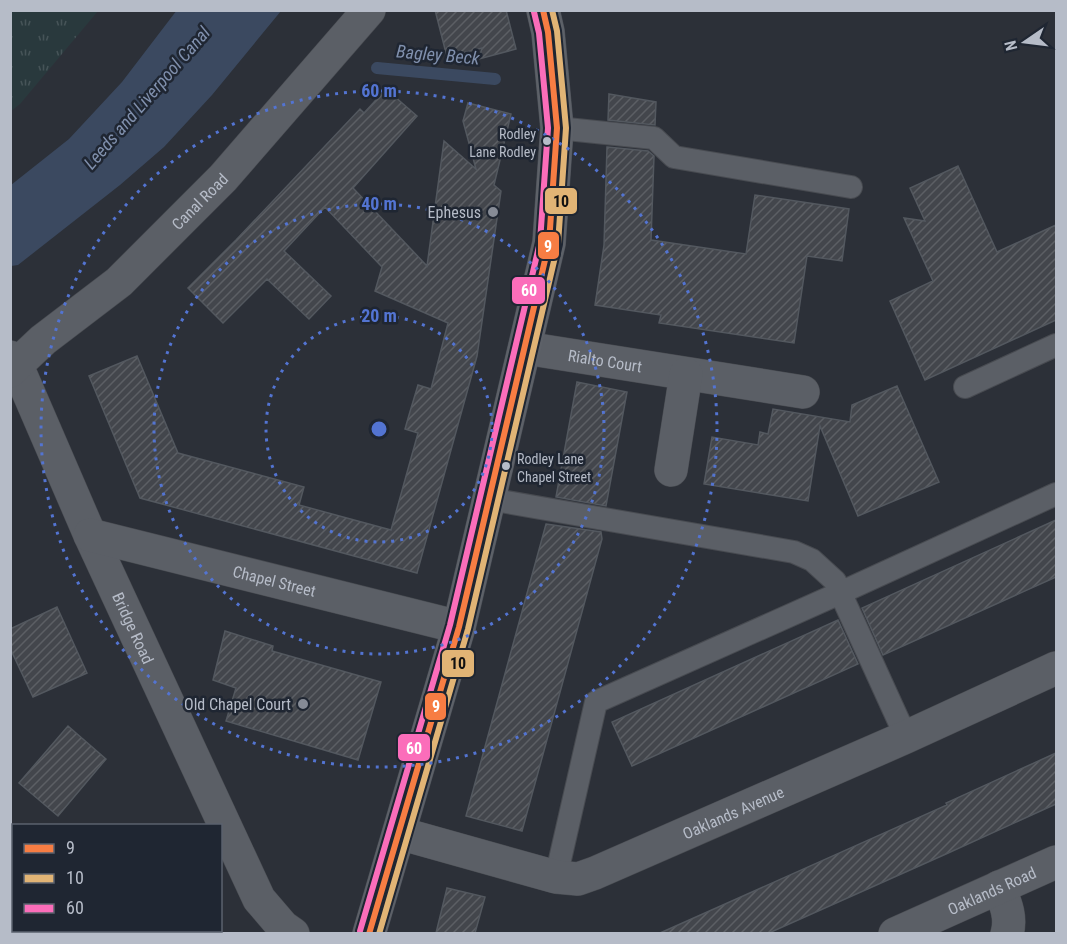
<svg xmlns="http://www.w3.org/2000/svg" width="1067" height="944" viewBox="0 0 1067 944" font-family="'Roboto Condensed',sans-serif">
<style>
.grass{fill:url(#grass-tufts)}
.water{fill:#3b4960}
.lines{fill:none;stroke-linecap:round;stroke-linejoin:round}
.stream{stroke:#3b4960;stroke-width:12}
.building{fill:url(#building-hatch);stroke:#53585f;stroke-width:1.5}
.service-casing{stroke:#484b51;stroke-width:24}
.minor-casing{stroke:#484b51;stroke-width:34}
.primary-casing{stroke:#494d55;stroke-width:34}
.service{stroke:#5b5f66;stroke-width:22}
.minor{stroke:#5b5f66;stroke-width:33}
.primary{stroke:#5d6168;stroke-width:33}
.bus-1-casing{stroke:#1f2632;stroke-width:10}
.bus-2-casing{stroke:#1f2632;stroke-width:10}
.bus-3-casing{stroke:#1f2632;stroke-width:10}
.bus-1{stroke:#f77d43;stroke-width:6}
.bus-2{stroke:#e1b475;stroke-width:6}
.bus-3{stroke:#fb6dba;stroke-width:6}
.ring{fill:none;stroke:#5374d2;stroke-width:3;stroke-dasharray:3 6}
.bus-dot{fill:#b6bcc8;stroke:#1f2632;stroke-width:2}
.poi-dot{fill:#868b96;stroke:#1f2632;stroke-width:2}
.labels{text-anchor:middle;stroke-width:5;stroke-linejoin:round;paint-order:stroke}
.bus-label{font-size:14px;fill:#b6bcc8;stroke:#1f2632;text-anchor:end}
.street-label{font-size:16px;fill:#b6bcc8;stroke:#1f2632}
.poi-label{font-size:16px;fill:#b6bcc8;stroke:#1f2632;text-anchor:end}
.water-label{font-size:18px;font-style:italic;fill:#8090ad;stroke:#1f2632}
.centre{fill:#5374d2;stroke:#1f2632;stroke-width:3}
.ring-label{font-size:18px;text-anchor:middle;font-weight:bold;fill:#5374d2;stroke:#1f2632;stroke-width:5;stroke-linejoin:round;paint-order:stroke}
.line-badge{stroke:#1f2632;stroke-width:2}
.badge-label{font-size:16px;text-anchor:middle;font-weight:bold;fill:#fff}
.pale-badge-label{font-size:16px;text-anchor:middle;font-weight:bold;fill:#111}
</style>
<defs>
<pattern id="grass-tufts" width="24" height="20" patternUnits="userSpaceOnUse" patternTransform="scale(1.5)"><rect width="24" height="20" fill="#29393d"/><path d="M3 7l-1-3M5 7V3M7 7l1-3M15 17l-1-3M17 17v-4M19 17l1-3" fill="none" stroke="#465458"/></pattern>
<pattern id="building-hatch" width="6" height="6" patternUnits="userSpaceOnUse" patternTransform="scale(1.5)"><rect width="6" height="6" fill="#43464c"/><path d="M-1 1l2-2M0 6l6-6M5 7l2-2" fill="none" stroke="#5c5f64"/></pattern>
</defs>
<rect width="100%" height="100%" fill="#2c3038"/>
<path class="grass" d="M11,10L98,11L20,104L11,111Z"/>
<path class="water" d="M177,10L281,11L212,95L164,147L120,185L18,265L11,266V185L69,139L122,82Z"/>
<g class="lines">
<path class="stream" d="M377,68L495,79"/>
</g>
<path class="building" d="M435,10H506L516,49L479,59L482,48L447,57Z
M386,89L417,116L353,188L427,266L444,141L476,169L463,121L468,103L511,114L494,185L501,191L477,356L417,573L140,498L89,376L137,356L178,453L304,487L299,505L391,530L418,433L405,429L409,415L418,385L431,389L448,323L375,291L382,267L325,207L284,251L331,296L309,319L267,279L223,323L188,288L236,240L360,109L364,113Z
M609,94L656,102L655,125L608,120Z
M607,147L648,151L654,156L651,240L746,254L755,195L849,209L842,261L807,256L794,343L659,323L661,315L595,305L604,245Z
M958,166L997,252L1056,225V320L925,380L890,301L933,281L904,218L925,221L910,188Z
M577,382L627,392L606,506L556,497Z
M897,386L939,482L858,516L820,426L808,501L704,484L712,437L758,445L760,432L768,434L773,409L850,422L852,405Z
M1056,520V577L883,655L862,608Z
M546,524L601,532L602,539L522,831L466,816Z
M57,607L87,673L33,697L10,648V629Z
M838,620L858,664L632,766L612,722Z
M225,631L273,646L272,651L381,682L358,760L226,721L236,688L213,680Z
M68,726L106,759L58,816L19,783Z
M1056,753V804L946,854L769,933H660L947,805L946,803Z
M447,888L485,897L475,933H436Z"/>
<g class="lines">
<g class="service-casing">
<path id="service" d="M557,128L654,138L674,157L851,187
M965,387L1056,345
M489,499L794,552L812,560L835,581L906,737
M556,877L596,702L840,593L1056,494"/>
</g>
<g class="minor-casing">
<g id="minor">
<path id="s1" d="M525,348L803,392"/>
<path id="s2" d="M10,357L17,366L90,535L259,899L283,927L293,934"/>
<path id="s3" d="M10,371L43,340L119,282L223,178L369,10"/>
<path d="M671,470L686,374"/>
<path id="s4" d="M90,535L459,627"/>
<path id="s5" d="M399,833L556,877L578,879L595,873L906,737L1056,668"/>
<path d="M999,887C1005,902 1012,917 1007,934"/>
<path d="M10,890H14"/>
<path id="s6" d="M895,934L1056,862"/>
</g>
</g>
<g class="primary-casing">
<path id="primary" d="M369,934L459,627L549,243L557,128L548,32L543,10"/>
</g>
<use href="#service" class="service"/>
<use href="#minor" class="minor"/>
<use href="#primary" class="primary"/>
<g class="bus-1-casing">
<path id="bus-1" d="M369,934L459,627L549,243L557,128L548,32L543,10"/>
</g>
<g class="bus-2-casing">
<path id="bus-2" d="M379,934L468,629L558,244L566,128L557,31L552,10"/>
</g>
<g class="bus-3-casing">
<path id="bus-3" d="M360,931L450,625L540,242L548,128L539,33L534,12"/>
</g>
<use href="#bus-1" class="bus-1"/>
<use href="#bus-2" class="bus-2"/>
<use href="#bus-3" class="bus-3"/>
</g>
<g class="ring">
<circle cx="379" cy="429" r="113"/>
<circle cx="379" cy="429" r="225"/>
<circle cx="379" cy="429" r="338"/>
</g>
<g class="bus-dot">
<circle cx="547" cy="141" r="5"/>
<circle cx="506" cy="466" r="5"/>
</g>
<g class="poi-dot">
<circle cx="493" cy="212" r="6"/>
<circle cx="303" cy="704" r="6"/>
</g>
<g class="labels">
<g class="bus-label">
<text x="536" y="139">Rodley<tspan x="536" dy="18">Lane Rodley</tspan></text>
<text x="517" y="464" text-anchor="start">Rodley Lane<tspan x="517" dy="18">Chapel Street</tspan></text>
</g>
<g class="street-label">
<text dy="6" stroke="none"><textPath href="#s3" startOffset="255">Canal Road</textPath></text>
<text dy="6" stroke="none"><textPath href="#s1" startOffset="81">Rialto Court</textPath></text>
<text dy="6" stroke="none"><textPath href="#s4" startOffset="190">Chapel Street</textPath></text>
<text dy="6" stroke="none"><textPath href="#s2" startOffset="298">Bridge Road</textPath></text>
<text dy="6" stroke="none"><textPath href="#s5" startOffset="354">Oaklands Avenue</textPath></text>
<text dy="6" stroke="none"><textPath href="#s6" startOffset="106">Oaklands Road</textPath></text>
</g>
<g class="poi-label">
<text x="481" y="218">Ephesus</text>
<text x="291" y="710">Old Chapel Court</text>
</g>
<g class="water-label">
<text transform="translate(438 55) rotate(5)" y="6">Bagley Beck</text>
<text transform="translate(147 98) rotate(-49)" y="6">Leeds and Liverpool Canal</text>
</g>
</g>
<circle cx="379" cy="429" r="9" class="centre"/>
<g class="ring-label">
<text x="379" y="97">60 m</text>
<text x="379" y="210">40 m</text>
<text x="379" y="322">20 m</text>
</g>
<g class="line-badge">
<rect x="544" y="187" width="34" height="28" rx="6" fill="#e1b475"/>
<rect x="537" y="231" width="23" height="29" rx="6" fill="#f77d43"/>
<rect x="511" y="276" width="35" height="29" rx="6" fill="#fb6dba"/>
<rect x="441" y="649" width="34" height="29" rx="6" fill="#e1b475"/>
<rect x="424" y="692" width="23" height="29" rx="6" fill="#f77d43"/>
<rect x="397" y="733" width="34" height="29" rx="6" fill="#fb6dba"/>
</g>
<g class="badge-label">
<text x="548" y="252">9</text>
<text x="529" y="296">60</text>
<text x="436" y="712">9</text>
<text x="414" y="754">60</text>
</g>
<g class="pale-badge-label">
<text x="561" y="207">10</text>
<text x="458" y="669">10</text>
</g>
<rect width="1067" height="944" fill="none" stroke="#b6bcc8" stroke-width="24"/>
<rect x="12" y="824" width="210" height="108" fill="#1f2632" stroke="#5b626e" stroke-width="1.5"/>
<rect x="24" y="844" width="30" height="9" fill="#f77d43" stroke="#5b626e" stroke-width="1.5"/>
<text x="66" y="854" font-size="18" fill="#b6bcc8">9</text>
<rect x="24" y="874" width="30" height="9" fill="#e1b475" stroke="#5b626e" stroke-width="1.5"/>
<text x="66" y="884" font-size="18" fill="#b6bcc8">10</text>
<rect x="24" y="904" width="30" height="9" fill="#fb6dba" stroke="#5b626e" stroke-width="1.5"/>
<text x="66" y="914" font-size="18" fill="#b6bcc8">60</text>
<g transform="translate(1025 42) rotate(256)" stroke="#1f2632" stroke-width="4.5" paint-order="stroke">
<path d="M0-4.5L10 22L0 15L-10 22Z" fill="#b6bcc8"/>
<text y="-9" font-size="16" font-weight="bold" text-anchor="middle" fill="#b6bcc8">N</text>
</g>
</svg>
